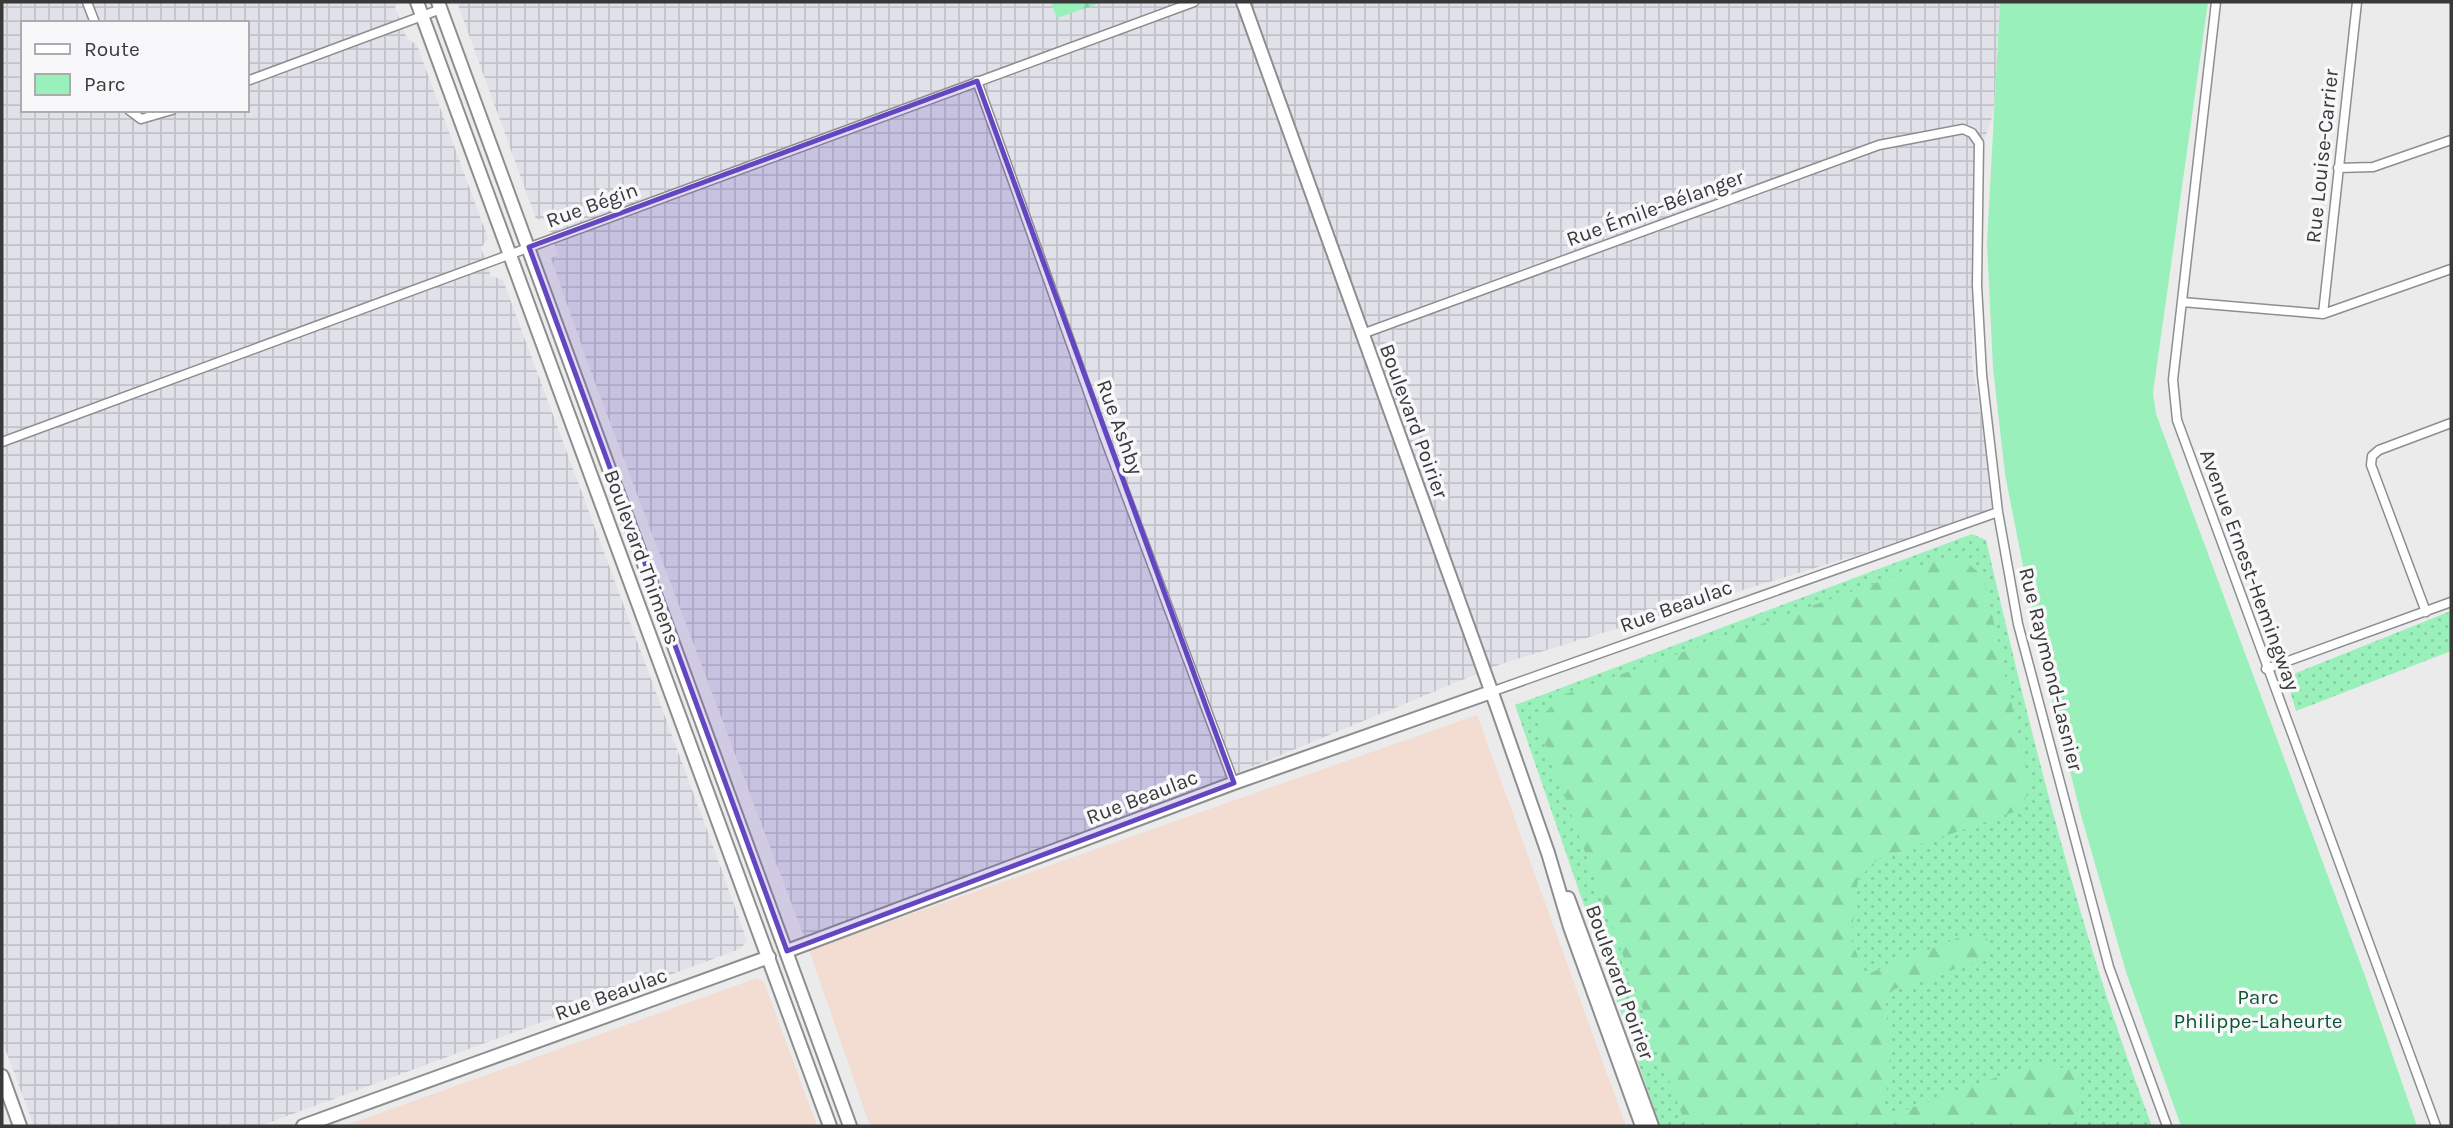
<svg xmlns="http://www.w3.org/2000/svg" width="2453" height="1128" viewBox="0 0 2453 1128" font-family="Karla,sans-serif">
<style>
.commercial{fill:#f3dcd1}
.industrial{fill:url(#industrial-grid);fill-rule:evenodd}
.grass{fill:url(#grass-dots)}
.forest{fill:url(#forest-firs)}
.park{fill:#99f0ba}
.lines{fill:none;stroke-linecap:round;stroke-linejoin:round}
.street-casing{stroke:#8e8e90;stroke-width:11}
.secondary-casing{stroke:#8e8e90;stroke-width:16}
.street{stroke:#fff;stroke-width:8}
.secondary{stroke:#fff;stroke-width:12}
.marked{fill:#6447c0;fill-opacity:0.2;stroke:#6447c0;stroke-width:5;stroke-linejoin:round}
.labels{text-anchor:middle;stroke-width:7;stroke-linejoin:round;paint-order:stroke}
.street-label{font-size:21px;fill:#39393a;stroke:#f8f8fa}
.park-label{font-size:21px;fill:#0e5633;stroke:#f8f8fa}
</style>
<defs>
<pattern id="industrial-grid" width="8" height="8" patternUnits="userSpaceOnUse" patternTransform="scale(1.75)"><rect width="8" height="8" fill="#e1e1ea"/><path d="M0 4h8M4 0v8" fill="none" stroke="#c2c2c9"/></pattern>
<pattern id="grass-dots" width="8" height="8" patternUnits="userSpaceOnUse" patternTransform="scale(1.75)"><rect width="8" height="8" fill="#99f0ba"/><path d="M2 2h.1M6 6h.1" fill="none" stroke="#85cfa1" stroke-width="1.8" stroke-linecap="round"/></pattern>
<pattern id="forest-firs" width="22" height="20" patternUnits="userSpaceOnUse" patternTransform="scale(1.75)"><rect width="22" height="20" fill="#99f0ba"/><path d="M5 1l3.5 6h-7zM16 11l3.5 6h-7z" fill="#85cfa1"/></pattern>
</defs>
<rect width="100%" height="100%" fill="#ebebec"/>
<path class="commercial" d="M1477,715L1626,1126H870L809,950Z
M757,978L764,982L817,1126H344Z"/>
<path class="industrial" d="M2,2H399L395,7L407,39L417,45L488,238L481,248L491,276L503,280L713,846L747,941L740,949L260,1126H34L2,1040ZM23,23H247V110H23Z
M457,2H2000L1994,111L1974,172L1972,364L1998,512L1501,664L809,950L587,361L551,258L558,255L546,220L536,219Z"/>
<path class="grass" d="M1972,534L1986,540C2032,738 2080,936 2152,1126H1660L1515,705Z
M2451,611V651L2296,711L2286,677Z"/>
<path class="forest" d="M1051,2H1103L1057,18Z
M1948,557L1965,561L1984,577L2030,788L2020,810L1878,859L1858,879L1851,939L1863,970L1870,973L1958,938L1983,935L1989,941L1981,960L1895,989L1885,997L1891,1060L1884,1106L1891,1115L2037,1063L2069,1069L2080,1077L2081,1099L2070,1126H1686L1543,738L1539,719L1563,695Z"/>
<path class="park" d="M2000,2H2208L2153,393L2156,414L2364,973L2417,1126H2181L2126,972L2081,815L2039,648L2005,474L1993,368L1987,244Z"/>
<g class="lines">
<g class="street-casing">
<path id="street" d="M87,2L95,23
M2216,2L2173,380L2177,420L2436,1126
M247,81L441,9
M977,81L1105,439L1234,783
M129,110L141,119L172,110
M2338,168L2373,167L2451,140
M2182,302L2323,314L2451,269
M2323,314L2357,2
M1362,334L1879,145L1963,129L1972,133L1979,143L1977,285L1982,375L1998,512L2018,624L2109,967L2167,1126
M2,442L1194,2
M2426,612L2371,465L2372,456L2379,450L2451,423
M2266,669L2451,602
M1491,692L1998,512"/>
</g>
<g class="secondary-casing">
<path id="secondary" d="M417,2L830,1126
M438,2L850,1126
M1243,2L1497,707L1548,853L1570,927L1642,1126
M1568,898L1652,1126
M787,951L1234,783L1491,692
M2,1076L20,1126
M303,1126L769,957"/>
</g>
<use href="#street" class="street"/>
<use href="#secondary" class="secondary"/>
</g>
<path class="marked" d="M977,81L1234,783L787,951L529,247Z"/>
<g class="labels">
<g class="street-label">
<text transform="translate(2322 156) rotate(-84)" y="7">Rue Louise-Carrier</text>
<text transform="translate(592 205) rotate(-20)" y="7">Rue Bégin</text>
<text transform="translate(1655 208) rotate(-20)" y="7">Rue Émile-Bélanger</text>
<text transform="translate(1414 421) rotate(70)" y="7">Boulevard Poirier</text>
<text transform="translate(1120 427) rotate(70)" y="7">Rue Ashby</text>
<text transform="translate(642 557) rotate(70)" y="7">Boulevard Thimens</text>
<text transform="translate(2250 570) rotate(70)" y="7">Avenue Ernest-Hemingway</text>
<text transform="translate(1676 606) rotate(-20)" y="7">Rue Beaulac</text>
<text transform="translate(2051 669) rotate(76)" y="7">Rue Raymond-Lasnier</text>
<text transform="translate(1142 797) rotate(-21)" y="7">Rue Beaulac</text>
<text transform="translate(1620 982) rotate(70)" y="7">Boulevard Poirier</text>
<text transform="translate(611 994) rotate(-20)" y="7">Rue Beaulac</text>
</g>
<g class="park-label">
<text x="2258" y="1004">Parc<tspan x="2258" dy="24">Philippe-Laheurte</tspan></text>
</g>
</g>
<rect width="2453" height="1128" fill="none" stroke="#39393a" stroke-width="7"/>
<rect x="21" y="21" width="228" height="91" fill="#f8f8fa" stroke="#acacad" stroke-width="2"/>
<rect x="35" y="44" width="35" height="10" fill="#ffffff" stroke="#acacad" stroke-width="2"/>
<text x="84" y="56" font-size="21" fill="#39393a">Route</text>
<rect x="35" y="74" width="35" height="21" fill="#99f0ba" stroke="#acacad" stroke-width="2"/>
<text x="84" y="91" font-size="21" fill="#39393a">Parc</text>
</svg>
